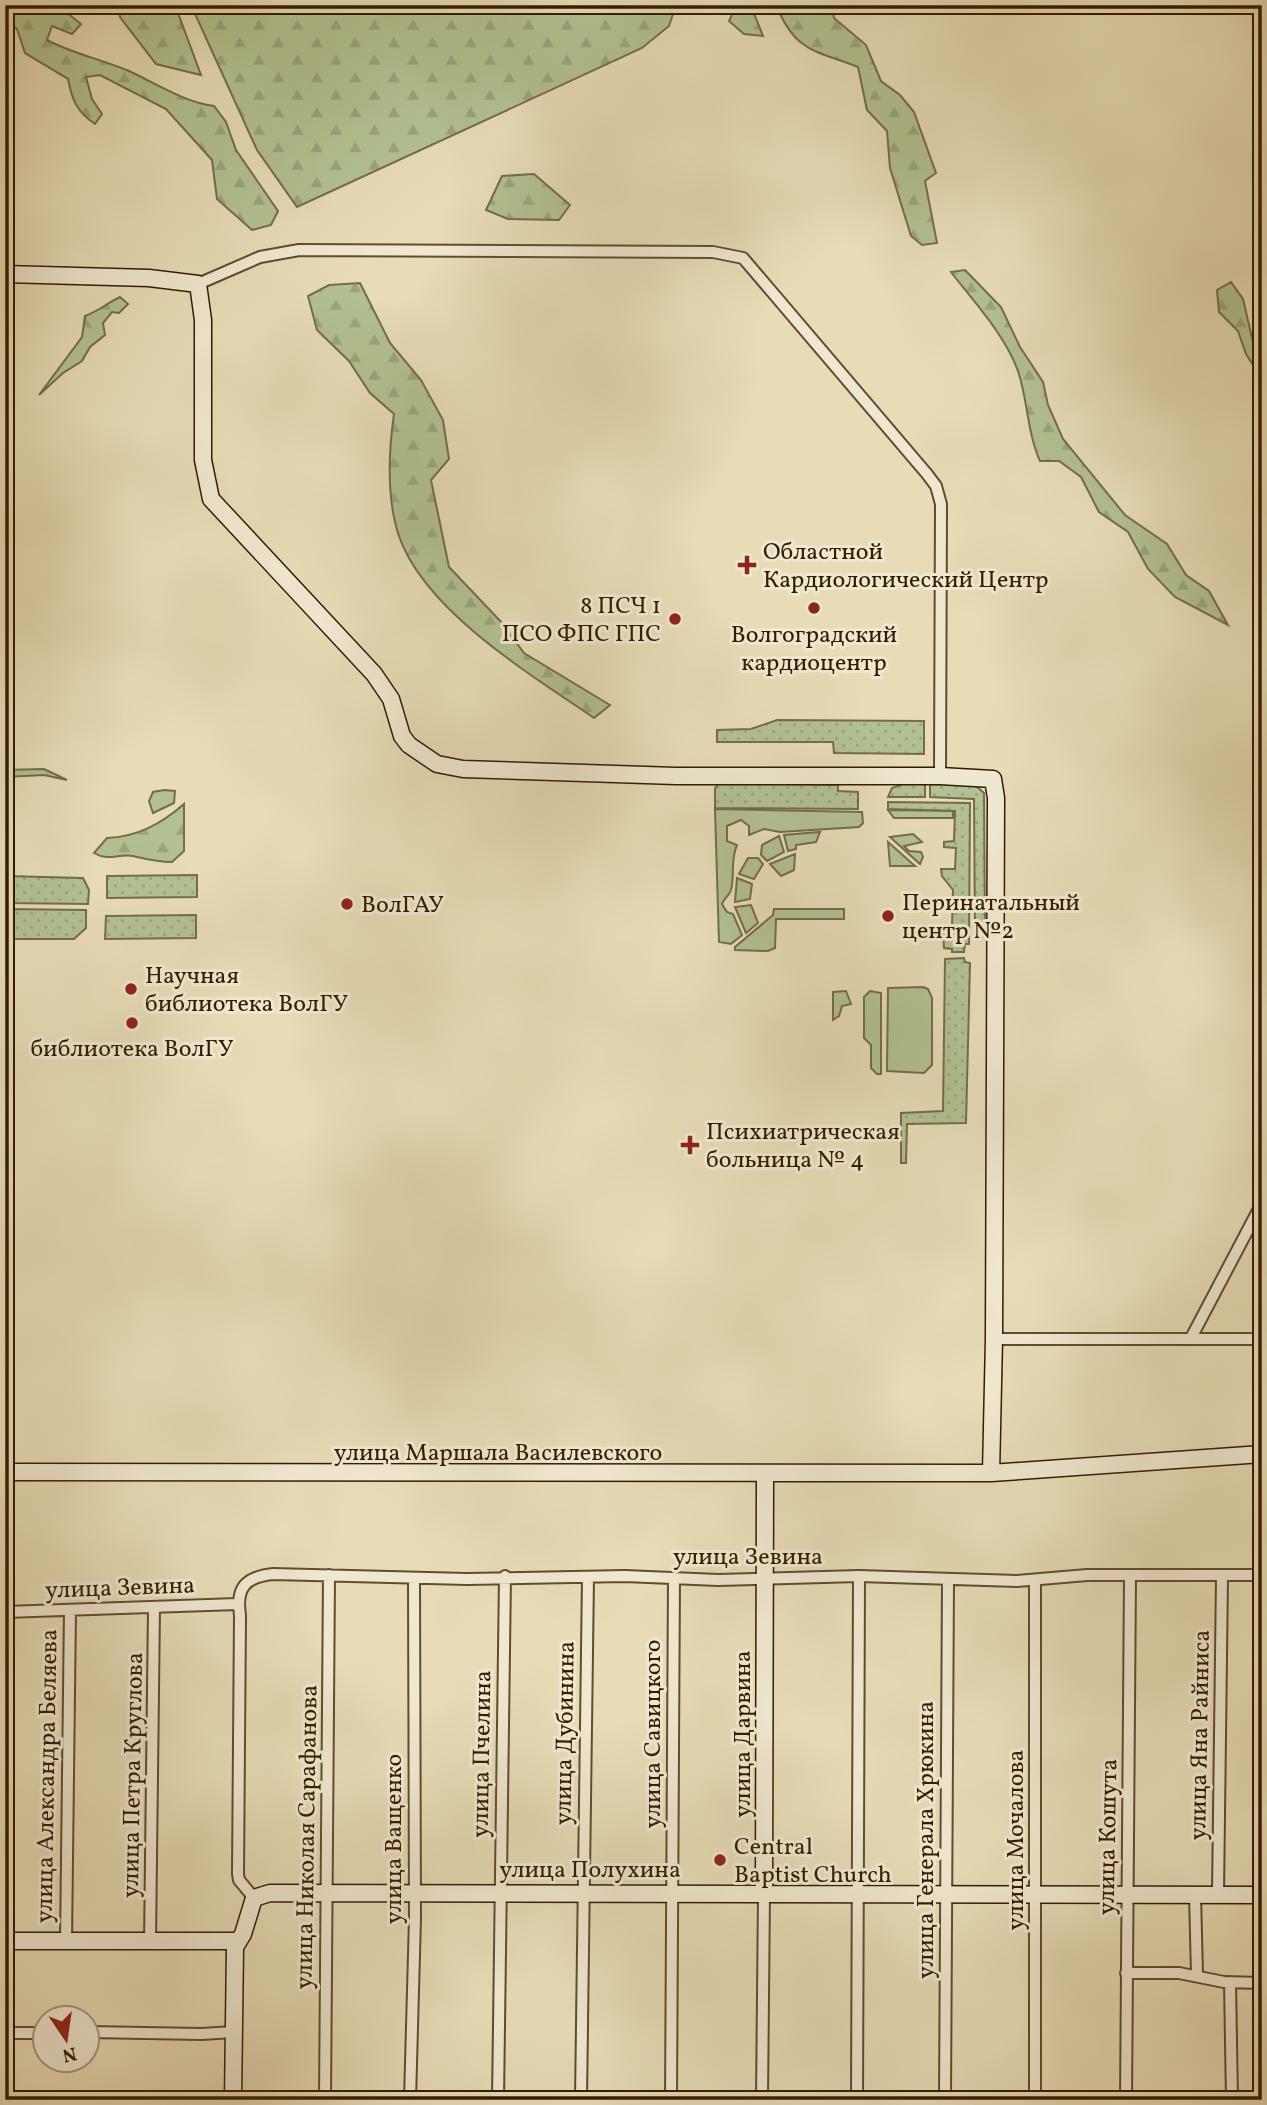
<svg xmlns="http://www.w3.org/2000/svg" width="1267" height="2105" viewBox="0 0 1267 2105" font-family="Vollkorn,serif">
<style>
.grass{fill:url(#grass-dots);stroke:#736e48;stroke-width:2}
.forest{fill:url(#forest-firs);stroke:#736e48;stroke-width:2}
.park{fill:#b2c191;stroke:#736e48;stroke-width:2}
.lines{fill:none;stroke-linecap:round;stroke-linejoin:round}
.street-casing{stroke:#614c2e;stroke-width:14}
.secondary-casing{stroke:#341c00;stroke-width:19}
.street{stroke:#efe8d0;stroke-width:10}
.secondary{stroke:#efe8d0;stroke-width:16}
.poi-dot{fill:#8f2418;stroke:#efe8d0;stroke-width:2.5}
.labels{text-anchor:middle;stroke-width:6;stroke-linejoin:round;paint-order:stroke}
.poi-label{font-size:24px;fill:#341c00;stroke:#efe8d0;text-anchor:start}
.street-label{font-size:24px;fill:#341c00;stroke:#efe8d0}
</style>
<defs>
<pattern id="grass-dots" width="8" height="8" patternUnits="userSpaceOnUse" patternTransform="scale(1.75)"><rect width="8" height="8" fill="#b2c191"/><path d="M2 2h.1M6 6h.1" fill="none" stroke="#9aa57b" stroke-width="1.8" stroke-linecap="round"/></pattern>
<pattern id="forest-firs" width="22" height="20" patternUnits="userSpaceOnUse" patternTransform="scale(1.75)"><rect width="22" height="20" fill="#b2c191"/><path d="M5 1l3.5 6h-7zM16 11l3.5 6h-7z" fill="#9aa57b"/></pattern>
</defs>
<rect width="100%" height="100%" fill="#e7dcb6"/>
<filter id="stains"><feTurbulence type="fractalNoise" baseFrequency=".00286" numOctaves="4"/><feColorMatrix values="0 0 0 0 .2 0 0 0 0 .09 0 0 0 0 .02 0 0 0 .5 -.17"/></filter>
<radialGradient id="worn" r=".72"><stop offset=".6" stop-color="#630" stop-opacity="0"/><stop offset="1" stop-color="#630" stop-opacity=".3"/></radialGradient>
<path class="grass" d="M777,720L924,721V754L834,753L833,742H717V730L751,729Z
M719,783L838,785V791L858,792V809L715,808V788Z
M925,784V797H888L892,788L903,784Z
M930,784L975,785L984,793L985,937L975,936L974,799L930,797Z
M888,802L970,803L969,944H965L964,952H952V949L944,948L943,929L952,927L953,890L942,876L941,869H955L956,848L944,847V842L954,841L955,811L888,809Z
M197,875V897L107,898V876Z
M5,876L83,878L89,890L88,904L5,903Z
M5,909L86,910V928L74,939H5Z
M196,915V938L105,939L106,916Z
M964,958L965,962L970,963L966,1123L907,1124L906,1163H901V1113L943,1111L945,959Z"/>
<path class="forest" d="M5,5L62,9L81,24L72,34L52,26L47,40C73,54 101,59 129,71C157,84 184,102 214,106L226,122L236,150L278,211L271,225L252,230L217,199L212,160L166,109L100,75L86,77L92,99L102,114L95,124C77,112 72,100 68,79L25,53L17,29L5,21Z
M118,5H175L201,75L156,64L120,17Z
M191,5H676L669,26L642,48L297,207L257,150Z
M776,5H832L834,18L866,45L881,81L900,95L914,112L936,173L925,181L937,243L922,245L911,236L890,168L887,131L867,110L858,67C815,50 796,53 776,5Z
M734,10L753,11L763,36L744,34L729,21Z
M534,174L570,205L559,220L508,219L486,210L502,176Z
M965,270L1001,307L1020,347L1043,382L1048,405L1063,439L1125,515L1167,544L1186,575L1209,591L1228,625L1175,597L1148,569L1128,532L1099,512L1081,477L1059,461H1040C1027,432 1028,401 1018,371C1005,335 974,302 951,272Z
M1231,282L1243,299L1261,377L1246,354L1238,331L1219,312L1217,290Z
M360,283L390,343L421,380L443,420L449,459L431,480L449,567L503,624L524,653L610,705L594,718C529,673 412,604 395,522C387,487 389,449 394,414L370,393L349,361L317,330L308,296L329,285Z
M120,297L128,304L119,313L112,312L103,323L105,335L90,347L82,361L63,373L39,395L82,337L85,316C99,311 107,303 120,297Z
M44,769L67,780L44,775L5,777V770Z
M164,790L175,791L174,803L153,813L149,801L153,792Z
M184,804V851L172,862C157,862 146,859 133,856C119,853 109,862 94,853L107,838C137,837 161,824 184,804Z"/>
<path class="park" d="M715,809L862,812L863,823L859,827L780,832L764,829L749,835V826L741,820L727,826V841L737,845C730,860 735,874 731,890C729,896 724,898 722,904L727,912L733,914L742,935L731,944L719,942Z
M888,810L953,811V818H894Z
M820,832L816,842L796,845V849L788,851L784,835Z
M913,834L922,842L904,846L909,851L921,852L923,857L920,864L890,837Z
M779,836L784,852L767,861L761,855L762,845Z
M888,842L915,866H890Z
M795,854L794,870L781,876L770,864Z
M748,858H758L763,864L754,879L739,874Z
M737,878L752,884L750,899L735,902Z
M751,905L758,923L746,933L735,907Z
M774,909H844V919H776L775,948L768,951L735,950V947L773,915Z
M923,987L928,989L932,998V1065L924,1073L887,1071L888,988Z
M846,991L851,1004L842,1006L839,1016L833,1020V992Z
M870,991L881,993V1074H877L871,1068V1045L864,1038V997Z"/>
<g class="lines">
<g class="street-casing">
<path id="street" d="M198,284L260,257L299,250L713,252L743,258L927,474L936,486L941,504L940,776
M1191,1338L1262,1203
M994,1339H1262
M5,1612L237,1604
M1195,1894L1197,1975
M1218,1894L1222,1577
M254,1898L239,1880L238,1874L240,1615C236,1589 244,1577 273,1574L467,1579L625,1576L718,1580L859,1576L1017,1581L1087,1575H1262
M66,1942L70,1610
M150,1943L154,1608
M1126,1973H1179L1224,1982L1262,1983
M1230,1982L1232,2100
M88,2032L202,2034L233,2032
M5,2033H46
M325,2100L329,1575
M410,2100L415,1918L414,1578
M498,2100L505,1576
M581,2100L588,1577
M671,2100L674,1578
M762,2100L764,1893
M857,2100L859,1576
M945,2100L948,1580
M1035,2100V1581
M1126,2100L1130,1576"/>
</g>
<g class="secondary-casing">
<path id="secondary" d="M5,274L149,278L198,284L203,320V460L211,499L374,674L391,699L402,736L409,745L437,764L463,769L676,776H940L993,779L996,798L994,1339L991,1473
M5,1472L991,1473L1262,1454
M764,1893L765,1474
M5,1941H237
M233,2100L235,1947L243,1934L254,1898L270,1893L1262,1895"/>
</g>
<use href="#street" class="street"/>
<use href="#secondary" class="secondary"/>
</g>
<g class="poi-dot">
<path d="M743.5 554.5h7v7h7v7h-7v7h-7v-7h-7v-7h7z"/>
<circle cx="814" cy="608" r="7"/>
<circle cx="675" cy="619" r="7"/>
<circle cx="347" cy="904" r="7"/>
<circle cx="888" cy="916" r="7"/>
<circle cx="131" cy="989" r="7"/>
<circle cx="132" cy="1023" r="7"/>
<path d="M686.5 1134.5h7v7h7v7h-7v7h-7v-7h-7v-7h7z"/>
<circle cx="720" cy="1860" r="7"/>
</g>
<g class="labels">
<g class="poi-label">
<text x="763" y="559">Областной<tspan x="763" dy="28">Кардиологический Центр</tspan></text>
<text x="661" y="613" text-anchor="end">8 ПСЧ 1<tspan x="661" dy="28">ПСО ФПС ГПС</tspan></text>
<text x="814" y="642" text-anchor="middle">Волгоградский<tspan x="814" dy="28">кардиоцентр</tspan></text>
<text x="902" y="910">Перинатальный<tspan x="902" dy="28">центр №2</tspan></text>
<text x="361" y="912">ВолГАУ</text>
<text x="145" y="983">Научная<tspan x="145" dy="28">библиотека ВолГУ</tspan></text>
<text x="132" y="1056" text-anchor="middle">библиотека ВолГУ</text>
<text x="706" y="1139">Психиатрическая<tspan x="706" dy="28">больница № 4</tspan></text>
<text x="734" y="1854">Central<tspan x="734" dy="28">Baptist Church</tspan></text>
</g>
<g class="street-label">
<text x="498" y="1460">улица Маршала Василевского</text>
<text x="748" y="1564">улица Зевина</text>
<text transform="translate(120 1587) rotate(-2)" y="8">улица Зевина</text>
<text transform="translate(564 1733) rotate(-89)" y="8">улица Дубинина</text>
<text transform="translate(652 1734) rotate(-90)" y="8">улица Савицкого</text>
<text transform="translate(742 1734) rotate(-90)" y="8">улица Дарвина</text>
<text transform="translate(1199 1735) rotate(-89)" y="8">улица Яна Райниса</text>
<text transform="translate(481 1754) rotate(-89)" y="8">улица Пчелина</text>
<text transform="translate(132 1775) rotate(-89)" y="8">улица Петра Круглова</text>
<text transform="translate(46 1776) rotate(-89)" y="8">улица Александра Беляева</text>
<text transform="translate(306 1837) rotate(-89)" y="8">улица Николая Сарафанова</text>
<text transform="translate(1107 1837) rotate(-89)" y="8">улица Кошута</text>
<text transform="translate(393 1839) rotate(-90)" y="8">улица Ващенко</text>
<text transform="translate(925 1840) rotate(-90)" y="8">улица Генерала Хрюкина</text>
<text transform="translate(1015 1840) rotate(-90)" y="8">улица Мочалова</text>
<text x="590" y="1877">улица Полухина</text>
</g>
</g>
<rect width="1267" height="2105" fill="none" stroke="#e7dcb6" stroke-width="28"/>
<rect x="7" y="7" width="1253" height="2091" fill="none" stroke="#341c00" stroke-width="3.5"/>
<rect x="14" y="14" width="1239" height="2077" fill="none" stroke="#341c00" stroke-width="2"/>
<g transform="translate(66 2039) rotate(167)"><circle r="33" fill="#efe8d0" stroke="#a4967d" stroke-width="2"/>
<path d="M0-5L12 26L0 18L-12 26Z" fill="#8f2418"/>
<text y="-10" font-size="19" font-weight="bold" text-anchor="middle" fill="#341c00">N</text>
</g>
<rect width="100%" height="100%" filter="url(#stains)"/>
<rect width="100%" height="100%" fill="url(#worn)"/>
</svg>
